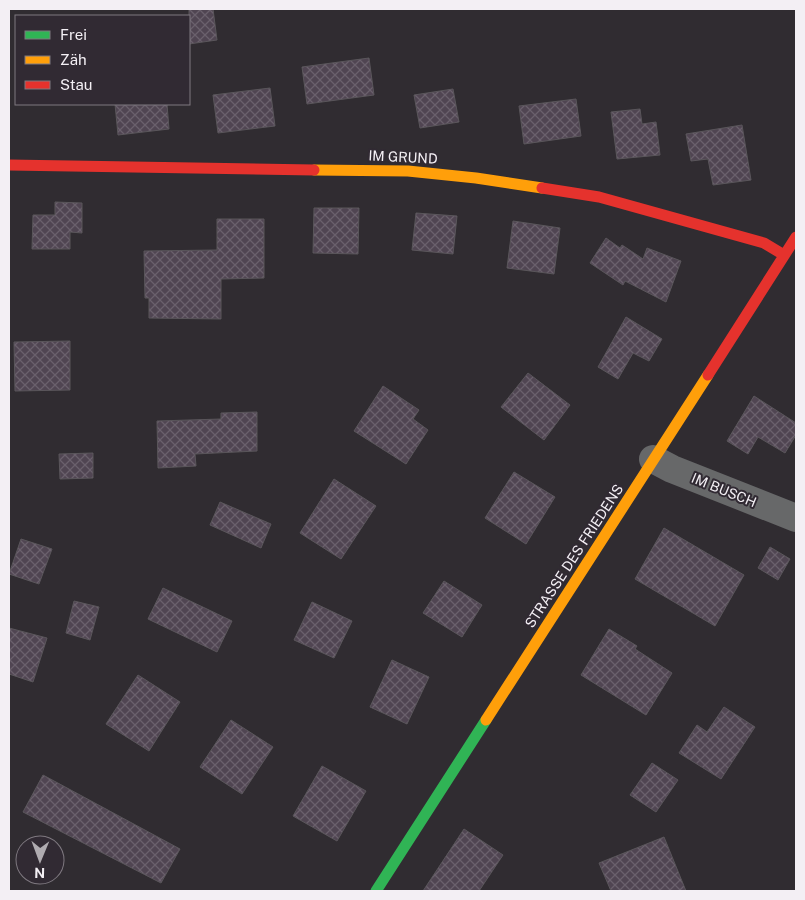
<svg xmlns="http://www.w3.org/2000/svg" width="805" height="900" viewBox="0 0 805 900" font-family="'Public Sans',sans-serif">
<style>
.building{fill:url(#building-cross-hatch);stroke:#5a565b}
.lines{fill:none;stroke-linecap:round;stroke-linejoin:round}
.street{stroke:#676869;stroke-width:28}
.fast{stroke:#30b455;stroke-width:11}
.slow{stroke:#ff9f0a;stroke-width:11}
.jam{stroke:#e5322d;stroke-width:11}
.labels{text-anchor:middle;stroke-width:4;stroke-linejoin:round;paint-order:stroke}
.street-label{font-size:14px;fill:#f3eff4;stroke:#312a33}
</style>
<defs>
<pattern id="building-cross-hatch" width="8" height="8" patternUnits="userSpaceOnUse" patternTransform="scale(1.25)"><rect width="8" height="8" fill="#504552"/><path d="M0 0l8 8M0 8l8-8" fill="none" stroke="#6a606c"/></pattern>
</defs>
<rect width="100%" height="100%" fill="#302c31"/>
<path class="building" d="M189,9H213L217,40L189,44Z
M369,58L374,95L307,104L302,67Z
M270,88L275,126L218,133L213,95Z
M453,89L459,122L420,128L414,95Z
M576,99L581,136L524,144L519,106Z
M115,104H167L169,129L118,135Z
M640,109L642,124L656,122L660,155L617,159L611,112Z
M742,125L751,180L713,185L708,159L691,161L686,134Z
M55,202L82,203V233L70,232V249H32L33,215H55Z
M314,208H359L358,254L313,253Z
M416,213L457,216L453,254L412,250Z
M217,219H264V278L221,279V319L149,318V298H145L144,251L217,250Z
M513,221L560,228L554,274L507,268Z
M606,238L620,248L622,245L643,259L647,248L681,261L666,302L625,281L623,285L590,263Z
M626,317L662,339L649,361L633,353L618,379L598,367Z
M70,341V390L15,391L14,342Z
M528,373L570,405L544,440L501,407Z
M383,386L419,410L413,419L428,430L406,464L354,431Z
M754,396L796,423V435L785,453L758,437L748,454L727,441Z
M257,412V451L195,454L196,466L158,468L157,421L221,419V413Z
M93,453V478L60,479L59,454Z
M514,472L555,497L526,544L485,518Z
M334,479L376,506L341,559L300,533Z
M220,502L271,524L261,548L210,525Z
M664,528L744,575L715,626L635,579Z
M21,539L52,549L39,584L9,574Z
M770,547L790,559L778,580L758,568Z
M444,581L482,605L462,637L423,613Z
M163,588L232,621L217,652L148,619Z
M74,601L99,607L90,640L66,633Z
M312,602L352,621L334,658L294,640Z
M9,628L47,638L33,682L9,674Z
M609,629L637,646L635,649L672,673L646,715L581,675Z
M392,660L429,677L407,724L370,707Z
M138,675L180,702L149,751L106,724Z
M724,707L755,727L721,779L679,753L697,725L707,732Z
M231,720L273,747L242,794L200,767Z
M652,763L678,780L656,812L630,795Z
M322,766L366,791L337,841L293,816Z
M43,775L180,849L161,883L23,812Z
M464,829L503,855L479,891H423Z
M664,837L686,891H611L599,863Z"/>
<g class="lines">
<path class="street" d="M653,459L672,469L796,518"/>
<path class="fast" d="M376,891L486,720"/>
<path class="slow" d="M314,170L408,171L476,178L542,188
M486,720L708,375"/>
<path class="jam" d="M9,165L314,170
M542,188L599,197L764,243L784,255
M708,375L796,237"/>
</g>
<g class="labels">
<g class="street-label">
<text transform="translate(403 157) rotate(3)" y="5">IM GRUND</text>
<text transform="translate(724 490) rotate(22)" y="5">IM BUSCH</text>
<text transform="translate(574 556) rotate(-57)" y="5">STRASSE DES FRIEDENS</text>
</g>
</g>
<rect width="805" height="900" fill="none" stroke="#f3eff4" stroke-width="20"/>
<rect x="15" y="15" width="175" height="90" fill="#312a33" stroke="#7f7980"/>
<rect x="25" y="31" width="25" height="8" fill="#30b455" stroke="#7f7980"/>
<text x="60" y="40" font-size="15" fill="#f3eff4">Frei</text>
<rect x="25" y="56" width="25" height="8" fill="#ff9f0a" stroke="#7f7980"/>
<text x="60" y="65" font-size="15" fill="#f3eff4">Zäh</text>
<rect x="25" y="81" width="25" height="8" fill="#e5322d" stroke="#7f7980"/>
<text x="60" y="90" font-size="15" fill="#f3eff4">Stau</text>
<g transform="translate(40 860) rotate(181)"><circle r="24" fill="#312a33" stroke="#7f7980"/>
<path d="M0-4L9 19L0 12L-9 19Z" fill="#afabb0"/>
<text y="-8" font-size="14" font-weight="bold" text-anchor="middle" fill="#f3eff4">N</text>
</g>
</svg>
